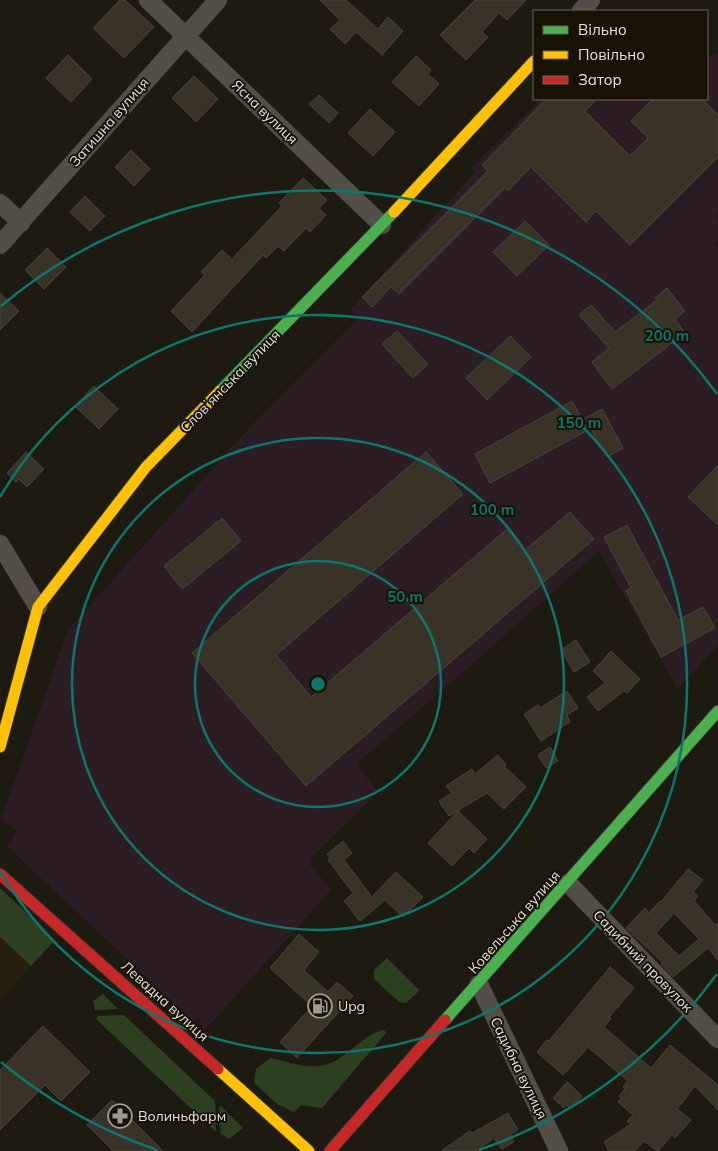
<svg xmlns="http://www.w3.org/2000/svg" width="718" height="1151" viewBox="0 0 718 1151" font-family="Mulish,sans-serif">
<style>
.built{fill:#27200c}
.industrial{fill:#2c1d24}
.green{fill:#2c3f1f}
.building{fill:#383227;stroke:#46433c;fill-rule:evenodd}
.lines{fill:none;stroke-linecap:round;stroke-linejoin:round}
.street-casing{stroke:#37352f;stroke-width:19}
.fast-casing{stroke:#37352f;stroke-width:13}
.slow-casing{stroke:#37352f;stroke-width:13}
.jam-casing{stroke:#37352f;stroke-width:13}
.street{stroke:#524f48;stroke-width:18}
.fast{stroke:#4caf50;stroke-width:11}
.slow{stroke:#ffc107;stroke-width:11}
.jam{stroke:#c62828;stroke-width:11}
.ring{fill:none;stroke:#0f766e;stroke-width:2.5}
.labels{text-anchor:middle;stroke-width:4;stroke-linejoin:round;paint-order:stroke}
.street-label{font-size:14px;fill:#e6e2d9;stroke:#181205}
.poi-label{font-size:14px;fill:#e6e2d9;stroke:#181205;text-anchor:start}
.centre{fill:#0f766e;stroke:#181205;stroke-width:2.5}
.ring-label{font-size:15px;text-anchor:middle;font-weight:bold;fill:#0f766e;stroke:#181205;stroke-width:4;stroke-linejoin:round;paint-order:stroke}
</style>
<rect width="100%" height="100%" fill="#1d1a12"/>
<path class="built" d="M0,937L31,966L0,1000Z"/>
<path class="industrial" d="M718,53V212L715,216L718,219V241L714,244L718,249V645L678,689L599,551L477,660L361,760L358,765L376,790L372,798L310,859V865L331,890L205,1030L200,1024L199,1017L192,1024L184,1016L185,1014L7,846L17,830L1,820L68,630L251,426L359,318L351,309L475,172L472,167L541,99H707V58Z"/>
<path class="green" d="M0,888L55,940L31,966L0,937Z
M387,958L418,989L419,991L406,1003L399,1002L374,979V970Z
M103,994L118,1009L95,1010L93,1001Z
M124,1015L215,1101L216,1132L96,1019L98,1016Z
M383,1030L387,1032L322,1108L301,1105L294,1112L277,1104L254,1083L256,1069L270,1058C285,1061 305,1068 320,1066C345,1063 359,1036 383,1030Z
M221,1106L243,1128L229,1139L221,1134L219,1108Z"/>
<path class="building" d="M120,0H125L154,27L124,58L93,28Z
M320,0H346L378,29L388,17L403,31L382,55L356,32L345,44L330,29L340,20Z
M475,0H526L507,20L499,13L482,32L488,37L466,60L440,35Z
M68,55L92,79L71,102L46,78Z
M416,56L431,70L428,74L439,84L419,106L392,82Z
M194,76L218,99L196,122L172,98Z
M319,95L338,113L329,123L309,104Z
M546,99H597L585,111L630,156L648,138L631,121L653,99H702L718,115V157L630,245L596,211L586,222L531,167L508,191L505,188L399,294L391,287L372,307L362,297L488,171L482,165Z
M370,109L395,132L373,156L348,133Z
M131,150L150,169L134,186L115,167Z
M303,178L327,200L319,208L326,215L310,232L306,228L284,251L278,246L266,258L263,255L192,332L171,311L205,275L201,272L222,250L232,259L282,206L279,203Z
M85,196L105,216L90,231L70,212Z
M525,221L549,245L517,276L493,252Z
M47,248L66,267L44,289L25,270Z
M667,288L685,311L675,319L685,333L612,389L592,362L609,348L579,315L591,305L615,332L657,300L655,298Z
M0,293L19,311L0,330Z
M397,331L428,364L413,378L382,344Z
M510,336L531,357L487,400L466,378Z
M94,386L118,409L99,429L75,406Z
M572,401L588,430L490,483L475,454Z
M602,409L623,448L607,457L585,418Z
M26,452L44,469L27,487L19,479L16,482L7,473Z
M426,452L463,494L276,655L311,697L507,529L525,550L570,512L594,539L306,786L192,653Z
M718,465V525L688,497Z
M222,518L241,541L182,589L164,566Z
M627,525L678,620L703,607L715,628L661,657L626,591L631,588L604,537Z
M576,640L590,662L574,672L561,650Z
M611,651L640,679L627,693L624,691L598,711L587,697L605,683L593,671Z
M567,691L578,708L567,715L570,722L541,741L524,714L538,705L540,708Z
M550,747L558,761L546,768L538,755Z
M498,755L506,765L504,766L526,787L504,809L487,793L449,816L439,801L452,793L446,786L472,769L475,774Z
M458,811L487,839L474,853L469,848L452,866L428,843Z
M343,841L352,853L344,860L372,897L396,872L423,897L403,917L385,900L360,921L344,901L353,893L328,860L330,858L327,854Z
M688,869L703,880L693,892L698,896L694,901L715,925L718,923V960L708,948L673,977L661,964L663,963L626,928L645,908L649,913L660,901L661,902ZM674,913L699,939L679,956L656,933Z
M299,934L319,952L304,970L328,992L337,982L353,996L297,1058L280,1042L312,1006L270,968Z
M610,967L634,988L609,1017L611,1019L604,1027L651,1068L670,1045L718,1085V1110L695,1086L677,1109L691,1120L675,1138L672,1135L658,1151L644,1141L635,1151H609L604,1142L631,1124L627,1121L633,1115L618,1102L622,1098L619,1096L625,1089L623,1087L628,1081L588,1047L563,1075L537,1052L547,1040L549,1041Z
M43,1026L90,1072L61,1101L45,1085L0,1130V1070Z
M567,1082L582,1096L570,1109L566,1105L564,1108L553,1098Z
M112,1100L163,1151H113L87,1125Z
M508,1113L518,1130L510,1135L514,1142L502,1149L494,1138L476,1151H441L470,1131L472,1133Z"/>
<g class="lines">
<g class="street-casing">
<path id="street" d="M148,0L382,225
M581,11L591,0
M0,203L21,223
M0,245L218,0
M0,544L38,607
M568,883L718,1039
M479,984L559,1151"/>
</g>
<g class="fast-casing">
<path id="fast" d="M220,391L394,212
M445,1020L718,711"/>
</g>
<g class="slow-casing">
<path id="slow" d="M394,212L534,61
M0,747L38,607L146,467L220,391
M218,1069L309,1151"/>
</g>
<g class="jam-casing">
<path id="jam" d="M0,874L218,1069
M330,1151L445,1020"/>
</g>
<use href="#street" class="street"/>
<use href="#fast" class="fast"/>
<use href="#slow" class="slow"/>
<use href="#jam" class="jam"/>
</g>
<g class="ring">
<circle cx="318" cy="684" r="123"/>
<circle cx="318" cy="684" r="246"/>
<path d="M0 497A369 369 0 1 1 0 871"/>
<path d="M717 974A493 493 0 0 1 479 1150M157 1150A493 493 0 0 1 1 1062M1 306A493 493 0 0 1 717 394"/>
</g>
<defs>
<g id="fuel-ring" transform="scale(1.25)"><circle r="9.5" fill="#181205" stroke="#a09c93" stroke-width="1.5"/><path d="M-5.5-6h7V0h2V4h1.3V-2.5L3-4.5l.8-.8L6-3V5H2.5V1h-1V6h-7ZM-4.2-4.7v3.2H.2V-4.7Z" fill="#a09c93"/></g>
<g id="pharmacy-ring" transform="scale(1.25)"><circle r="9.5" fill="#181205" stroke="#a09c93" stroke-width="1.5"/><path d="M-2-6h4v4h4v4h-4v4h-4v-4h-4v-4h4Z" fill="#a09c93"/></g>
</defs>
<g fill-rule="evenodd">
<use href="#fuel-ring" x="320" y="1006"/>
<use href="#pharmacy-ring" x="120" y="1116"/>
</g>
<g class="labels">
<g class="street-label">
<text transform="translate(265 112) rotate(44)" y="5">Ясна вулиця</text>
<text transform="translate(109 122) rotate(-49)" y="5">Затишна вулиця</text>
<text transform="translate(230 381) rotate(-46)" y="5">Словʼянська вулиця</text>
<text transform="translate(514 922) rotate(-49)" y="5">Ковельська вулиця</text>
<text transform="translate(643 961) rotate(46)" y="5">Садибний провулок</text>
<text transform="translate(165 1001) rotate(42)" y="5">Левадна вулиця</text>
<text transform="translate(519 1068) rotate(64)" y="5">Садибна вулиця</text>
</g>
<g class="poi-label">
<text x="338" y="1011">Upg</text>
<text x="138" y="1121">Волиньфарм</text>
</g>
</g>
<circle cx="318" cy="684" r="8" class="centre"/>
<g class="ring-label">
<text x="667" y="341">200 m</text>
<text x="579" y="428">150 m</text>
<text x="492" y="515">100 m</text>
<text x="405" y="602">50 m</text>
</g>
<rect x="533" y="10" width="175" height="90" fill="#181205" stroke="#6a655a"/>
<rect x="543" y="26" width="25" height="8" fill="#4caf50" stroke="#6a655a"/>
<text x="578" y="35" font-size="15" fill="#e6e2d9">Вільно</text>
<rect x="543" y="51" width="25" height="8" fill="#ffc107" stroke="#6a655a"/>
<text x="578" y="60" font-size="15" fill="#e6e2d9">Повільно</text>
<rect x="543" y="76" width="25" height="8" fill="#c62828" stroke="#6a655a"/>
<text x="578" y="85" font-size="15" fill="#e6e2d9">Затор</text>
</svg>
